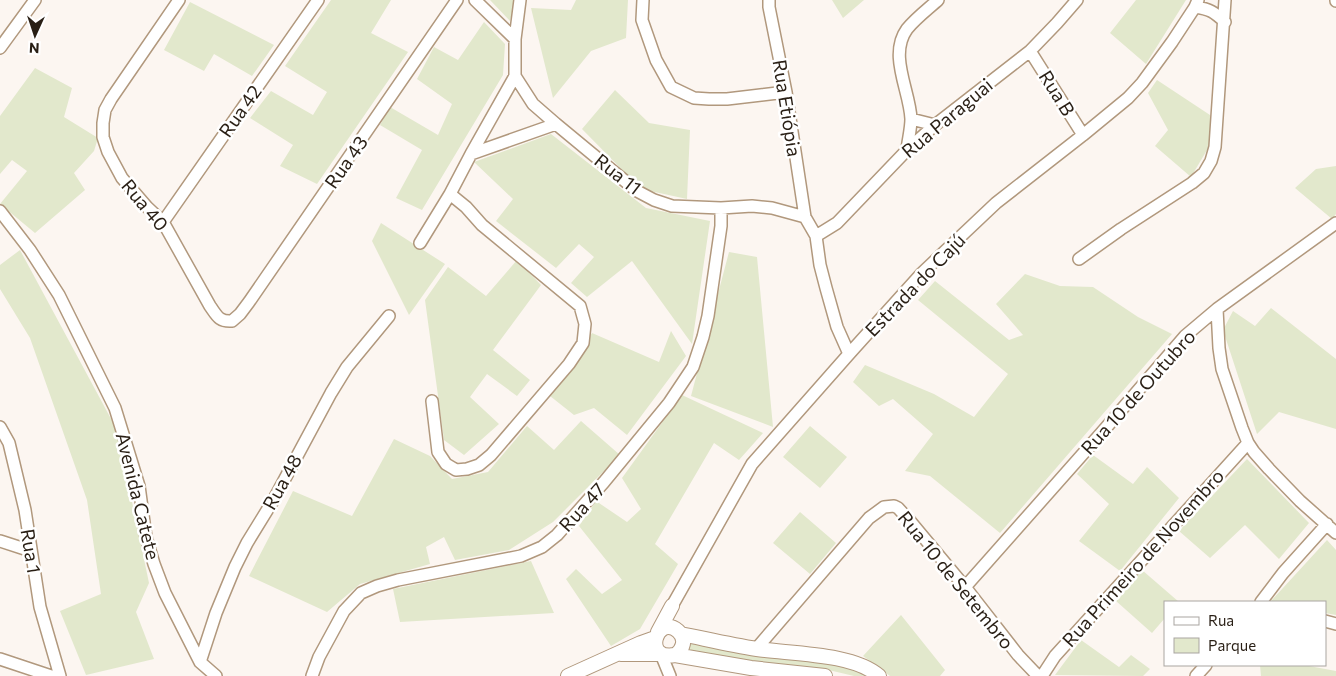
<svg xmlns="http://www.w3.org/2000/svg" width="1336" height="676" viewBox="0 0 1336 676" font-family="Commissioner,sans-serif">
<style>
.green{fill:#e2e8cc}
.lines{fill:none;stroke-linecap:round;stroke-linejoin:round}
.minor-casing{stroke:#b1987d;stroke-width:14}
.major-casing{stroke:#b1987d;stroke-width:16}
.minor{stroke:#fff;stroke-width:11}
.major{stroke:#fff;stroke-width:14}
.labels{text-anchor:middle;stroke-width:5;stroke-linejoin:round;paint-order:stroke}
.street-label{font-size:19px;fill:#291f15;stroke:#fff}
</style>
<rect width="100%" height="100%" fill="#fcf6f1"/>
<path class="green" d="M331,0H391L371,33L408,52L317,184L280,166L293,145L250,118L271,91L313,115L327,92L285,66Z
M490,0H515L510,21Z
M576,0H628L626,38L591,51L553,98L531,8L571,10Z
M832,0H864L843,18Z
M1136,0H1186L1146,64L1110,33Z
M190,2L274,45L252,76L214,54L204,71L164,50Z
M484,22L505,44L503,75L422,210L396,198L422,150L380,125L390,107L438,135L452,104L417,79L434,47L458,60Z
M35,68L72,88L64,117L98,138L94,151L74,173L85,190L35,233L0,204L27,171L12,160L0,174V116Z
M1157,80L1210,115V145L1191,177L1155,146L1168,130L1148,93Z
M615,90L649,123L690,130L687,199L641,189L582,129Z
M551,134L646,208L710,221L692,344L632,261L587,297L571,283L594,257L579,244L556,268L496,221L513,199L474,162Z
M1336,166V214L1332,219L1295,188L1316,169Z
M381,223L445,264L409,315L372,241Z
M20,250L117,430L149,583L136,612L154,659L86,675L60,611L101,594L87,500L30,338L0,289V265Z
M729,252L757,257L773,427L691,396Z
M517,260L541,285L493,350L530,380L517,396L487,374L470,397L499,424L464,455L444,440L425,300L448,267L486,296Z
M1025,274L1060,286L1093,287L1138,317L1172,334L1000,533L930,476L905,471L933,434L893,399L879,406L853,382L865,365L934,394L974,417L1008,374L918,300L935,281L1009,340L1023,335L996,304Z
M1271,308L1336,359V429L1279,412L1257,434L1223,330L1233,311L1255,326Z
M671,331L686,356L627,435L594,408L574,415L550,396L592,333L659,362Z
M682,395L763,433L739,460L714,443L655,544L678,564L640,629L611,646L566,579L576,569L602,594L622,580L579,526L596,501L627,522L641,509L622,478Z
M581,421L620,455L553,522L509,550L455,560L444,537L426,547L430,564L360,584L327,612L249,576L293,491L352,516L394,439L430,456L452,479L488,472L527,426L554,450Z
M810,426L847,457L820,488L783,457Z
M1093,455L1133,484L1147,467L1179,498L1120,571L1079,541L1109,504L1077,474Z
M1247,459L1309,523L1279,559L1245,525L1210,558L1179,531Z
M800,512L836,543L810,574L773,543Z
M1327,540L1336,550V615L1325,613V602L1271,601Z
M531,561L554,613L400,622L393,589Z
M1142,570L1179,602H1165V618L1152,633L1116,601Z
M901,615L945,670L940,676H890L863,656Z
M1081,640L1119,667L1131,655L1150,669L1143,676L1055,675Z
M691,641L838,661L867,672L865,676H854L820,668L688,654Z
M1260,665H1309V666L1336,671V676H1261Z"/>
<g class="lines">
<g class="minor-casing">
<path id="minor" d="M179,0L111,99L105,110L103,123V137L108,152L122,178L147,207L163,222L210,306C217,316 219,322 232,321L240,314L249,302L457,0
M475,0L515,39
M520,0L515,39V76L533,104L556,124L637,191L654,200L672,206L721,208L752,206L772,208L805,217L816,236L820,265L826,288L837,327L849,354
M643,0L642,20L656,60L671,87L694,98L709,99H727L786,92
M769,0V7L786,92L805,217
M1336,0V1
M1195,7C1210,9 1214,12 1225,22
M0,48L35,0
M1030,51L1083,135
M911,119L935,125
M907,150C908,140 911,129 911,119C910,91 888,55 907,29C916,18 928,9 938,0
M471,154L556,124
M0,211L30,250L59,295L115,408L139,486L146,537L154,564L165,593L200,662L216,676
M163,222L318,0
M816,236L837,223L907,150L935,125L1030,51L1057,23L1077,0
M420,243L450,194
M1079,259L1121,229L1192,183L1204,173L1211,161L1215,147L1225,0
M1217,309L1219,348L1222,369L1242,428L1248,443L1254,452L1269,469L1300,501L1336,533
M432,401L438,452L446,464L456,470L467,469L479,465L491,455L569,364L583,343L585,324L580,306L482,225L466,207L450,194L471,154L515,76
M0,427L9,443L25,510L40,607L60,676
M0,541L31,551
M965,587L1104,430L1185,336L1217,309L1336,223
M1261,602L1283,573L1327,524
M672,606L752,464L849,354L922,273L996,203L1083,135L1128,98L1142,83L1172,42L1195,7L1198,0
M1325,621L1336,624
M756,649L869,518L884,507L894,506L898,508L910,521L965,587L1018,655L1038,676
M661,654L670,676
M0,659L51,676
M200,662L216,613L235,567L247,543L274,499L331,393L347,367L389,316
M312,676L319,657L344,611L361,593L377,586L398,580L521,556L542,547L557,535L604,482L669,403L693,367L703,337L708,316L721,226V208
M1042,676L1055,656L1248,443
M1196,676L1206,665"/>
</g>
<g class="major-casing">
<path id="major" d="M658,632L672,606
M681,634C706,639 731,645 757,649C791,654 853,653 879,676
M621,654H661
M675,655C683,650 687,639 678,631C657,613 641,661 675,655L751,668L825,676
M568,676L641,643L655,638"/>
</g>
<use href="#minor" class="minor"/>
<use href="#major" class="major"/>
</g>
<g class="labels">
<g class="street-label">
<text transform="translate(1057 93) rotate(58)" y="7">Rua B</text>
<text transform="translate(787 108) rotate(81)" y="7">Rua Etiópia</text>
<text transform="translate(240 111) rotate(-55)" y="7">Rua 42</text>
<text transform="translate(947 118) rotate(-40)" y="7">Rua Paraguai</text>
<text transform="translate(346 162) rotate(-55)" y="7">Rua 43</text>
<text transform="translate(618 174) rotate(38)" y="7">Rua 11</text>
<text transform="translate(145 205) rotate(50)" y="7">Rua 40</text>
<text transform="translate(915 285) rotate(-46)" y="7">Estrada do Cajú</text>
<text transform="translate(1138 392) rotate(-48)" y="7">Rua 10 de Outubro</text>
<text transform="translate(282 482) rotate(-61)" y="7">Rua 48</text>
<text transform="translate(138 496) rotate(76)" y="7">Avenida Catete</text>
<text transform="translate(582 507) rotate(-48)" y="7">Rua 47</text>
<text transform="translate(31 551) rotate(81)" y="7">Rua 1</text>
<text transform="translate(1143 558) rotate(-48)" y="7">Rua Primeiro de Novembro</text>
<text transform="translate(956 580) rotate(51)" y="7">Rua 10 de Setembro</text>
</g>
</g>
<rect x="1164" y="601" width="162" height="65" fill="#ffffff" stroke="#a9a5a1"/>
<rect x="1174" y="617" width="25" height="8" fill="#ffffff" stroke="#a9a5a1"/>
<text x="1208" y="626" font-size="15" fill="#291f15">Rua</text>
<rect x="1174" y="638" width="25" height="15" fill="#e2e8cc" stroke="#a9a5a1"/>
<text x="1208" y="651" font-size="15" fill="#291f15">Parque</text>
<g transform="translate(35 35) rotate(183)" stroke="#ffffff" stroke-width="4" paint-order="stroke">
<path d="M0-4L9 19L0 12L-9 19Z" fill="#291f15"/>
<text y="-8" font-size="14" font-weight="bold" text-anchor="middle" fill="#291f15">N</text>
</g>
</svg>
